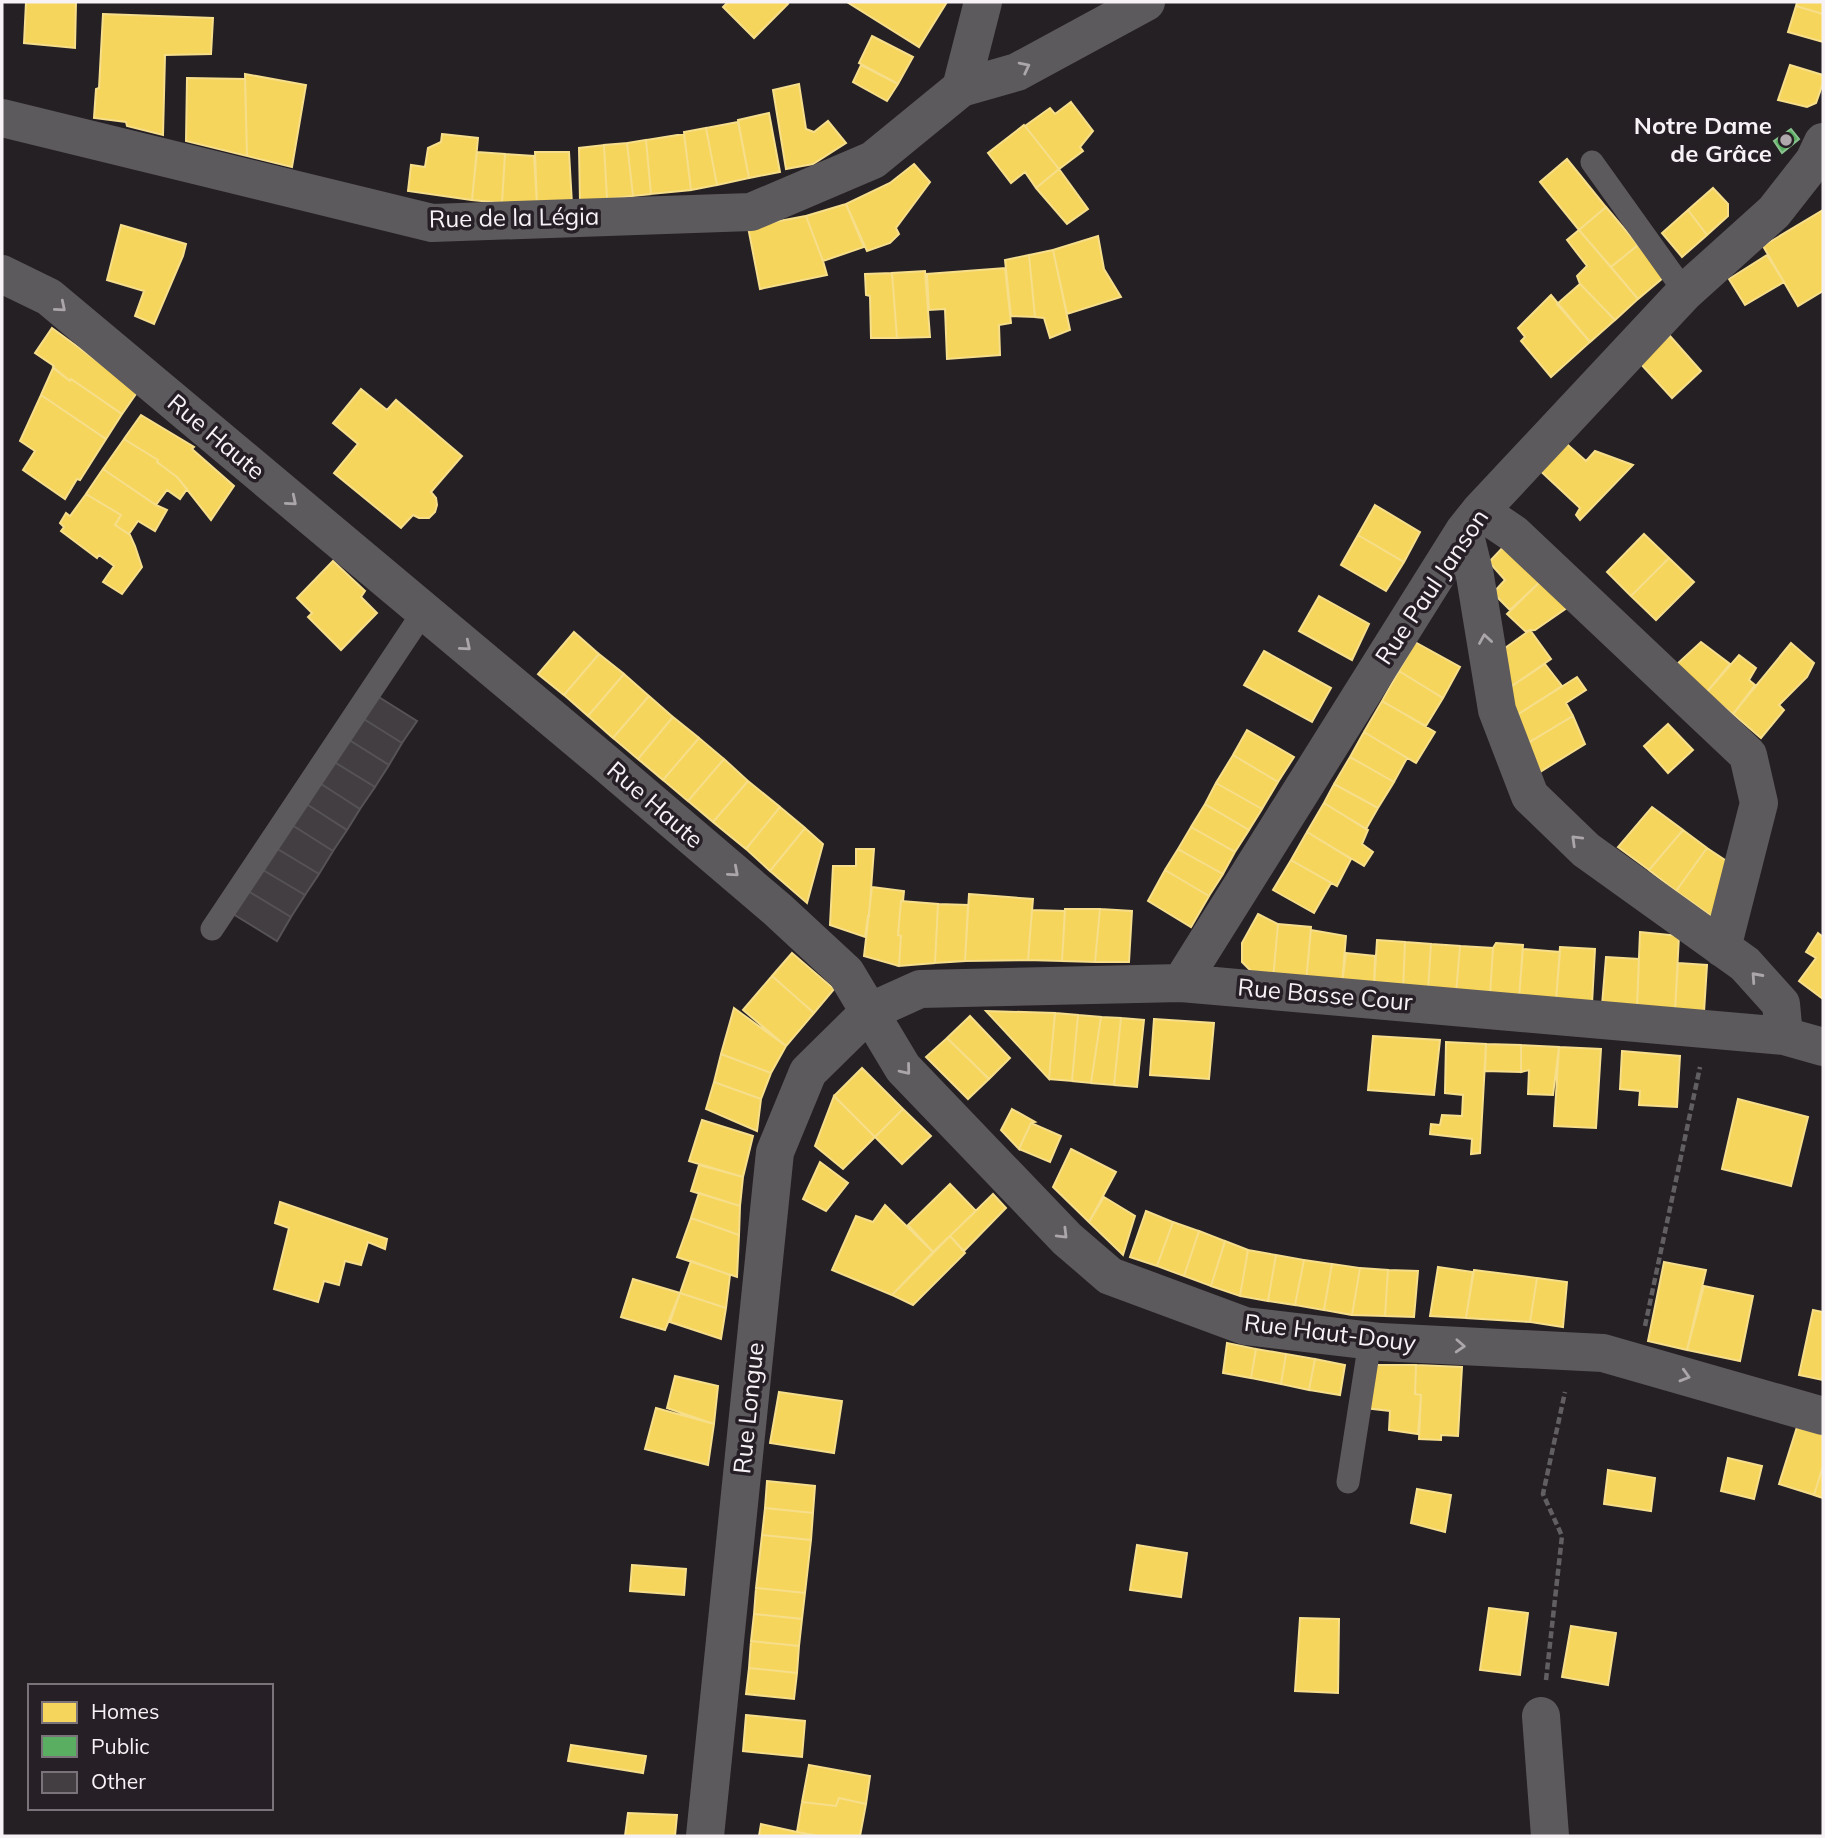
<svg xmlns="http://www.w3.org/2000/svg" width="1825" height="1838" viewBox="0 0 1825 1838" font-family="Mulish,sans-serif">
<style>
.homes{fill:#f6d55c;stroke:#f6de8a;stroke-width:2}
.public{fill:#5aae61;stroke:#89c28e;stroke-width:2}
.building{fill:#423e41;stroke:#565356;stroke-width:2}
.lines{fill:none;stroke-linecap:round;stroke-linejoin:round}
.path{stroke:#625f62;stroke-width:4.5;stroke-dasharray:7 3.5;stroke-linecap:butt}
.service{stroke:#5d5a5d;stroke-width:23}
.minor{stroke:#5d5a5d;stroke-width:38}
.oneway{stroke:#aaa6aa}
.poi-dot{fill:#aea8ac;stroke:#261f25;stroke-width:2.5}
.labels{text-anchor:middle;stroke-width:7;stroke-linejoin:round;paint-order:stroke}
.poi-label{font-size:24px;font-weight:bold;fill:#f7f2f6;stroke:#261f25;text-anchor:end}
.street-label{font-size:24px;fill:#f7f2f6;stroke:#261f25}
</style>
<rect width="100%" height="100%" fill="#252024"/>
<path class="homes" d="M26,2H76L75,48L24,43Z
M728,2H785L788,4L754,38L723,7Z
M847,2H947L919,47Z
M1797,2H1823V14L1796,6Z
M1796,6L1823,14V42L1788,32Z
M103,14L213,18L211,54L165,55L163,135L127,126L126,122L94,118L96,89L99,88Z
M872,36L913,57L898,84L859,63Z
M861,65L898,84L887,101L853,82Z
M1790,65L1823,75V83L1816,103L1807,107L1778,100Z
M245,74L306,85L292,167L247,156Z
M187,78L245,79L247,156L186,141Z
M799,84L806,129L814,132L828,121L846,143L813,164L786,169L773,90Z
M1071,102L1093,131L1080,147L1083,151L1059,169L1025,126L1050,108L1055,114Z
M769,113L780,172L749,178L738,120Z
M738,122L749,178L717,185L706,128Z
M1024,125L1059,169L1036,188L1025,172L1011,183L988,153Z
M706,128L717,185L691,190L684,132Z
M442,134L478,138L472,200L408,191L411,165L425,167L428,148L441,142Z
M684,134L691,190L651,194L646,140Z
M646,140L651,194L633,196L627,143Z
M627,143L633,196L607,199L604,145Z
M604,145L607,199L580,201L579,148Z
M477,152L505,154L502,203L472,200Z
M535,152H569L572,204L537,205Z
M505,154L534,156L537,205L502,203Z
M1567,159L1606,207L1579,230L1540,182Z
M914,164L930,182L896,228L899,234L890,243L867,251L846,204L890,183Z
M1059,169L1088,209L1067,224L1036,188Z
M1713,188L1728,204V216L1707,235L1688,210Z
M846,204L864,247L823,261L806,216Z
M1606,207L1638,245L1611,267L1579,230Z
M1688,210L1707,235L1682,257L1662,233Z
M1823,210V291L1798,306L1763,246Z
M806,216L823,261L827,275L760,289L748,227Z
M121,225L186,244L183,256L154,324L135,316L144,291L107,280Z
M1579,230L1638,299L1615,320L1580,284L1577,276L1587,266L1567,240Z
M1098,236L1104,269L1121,297L1067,314L1053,250Z
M1638,245L1664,277L1638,299L1611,267Z
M1053,250L1070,330L1050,338L1044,318L1035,317L1029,255Z
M1029,255L1035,317L1011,316L1005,260Z
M1767,255L1784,282L1745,305L1729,279Z
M1005,268L1011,323L999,325L1000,355L947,359L945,309L929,310L927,274Z
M925,271L930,337L897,338L892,273Z
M892,273L897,338H871L870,296L866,295L865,274Z
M1580,284L1615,320L1590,342L1557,304Z
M1551,295L1590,342L1551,377L1521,341L1525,337L1518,328Z
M52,328L138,391L122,414L71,379L70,381L53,367L54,366L35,353Z
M1670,336L1701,371L1672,398L1639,362Z
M53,368L70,381L71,379L122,414L106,439L41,395Z
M361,389L387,410L396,400L462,456L431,492L436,498L437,505L435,512L429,518H419L413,515L401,528L334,473L358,444L333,423Z
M41,395L106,439L80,480L77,479L65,499L23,470L35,451L20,441Z
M141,415L194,447L192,449L234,486L211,520L177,477L157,462L158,460L124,439Z
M1560,438L1586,461L1595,451L1633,465L1580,520L1576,515L1580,508L1534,465Z
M124,439L158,460L157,462L177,477L187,489L180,499L167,490L156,505L103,469Z
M103,469L156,505L167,510L155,531L138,521L129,534L115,525L121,515L86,494Z
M86,494L121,515L115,525L130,535L135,546L142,567L122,594L103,582L114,566L99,555L97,558L61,531L64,527L60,523L66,513L70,516Z
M1375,505L1420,532L1404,562L1358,535Z
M1644,534L1669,558L1631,596L1607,572Z
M1358,535L1404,562L1386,591L1341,565Z
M1508,542L1544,578L1510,610L1493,593L1505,580L1489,562Z
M1669,558L1694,582L1656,620L1631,596Z
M333,561L365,591L361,597L377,613L341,650L308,617L312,613L297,598Z
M1544,578L1571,605L1535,630L1525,631L1507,614Z
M1319,596L1369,624L1352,660L1299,631Z
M1530,630L1551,659L1509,688L1501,651Z
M574,632L599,654L564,695L538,674Z
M1415,642L1460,667L1443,698L1399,671Z
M1701,642L1730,664L1706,693L1675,666Z
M1791,643L1814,663L1807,677L1779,705L1784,710L1761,738L1733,714Z
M1264,651L1331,688L1312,722L1244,685Z
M599,654L624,674L588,716L564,695Z
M1739,655L1756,668L1749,680L1755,685L1733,714L1706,693Z
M1545,664L1562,686L1517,715L1509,688Z
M1399,671L1443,698L1426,726L1382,701Z
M624,674L649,696L613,738L588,716Z
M1577,677L1586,690L1566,703L1573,716L1528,743L1517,715Z
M649,696L673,717L638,759L613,738Z
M1382,701L1435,732L1416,763L1364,732Z
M1573,716L1585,744L1540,772L1528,743Z
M673,717L699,738L663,780L638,759Z
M1668,724L1693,750L1668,773L1644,746Z
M1247,730L1294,757L1278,782L1233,755Z
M1364,732L1407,758L1394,782L1350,757Z
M699,738L724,759L688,801L663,780Z
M1233,755L1278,782L1262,809L1216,783Z
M1350,757L1394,782L1378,808L1334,784Z
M724,759L748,781L713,822L688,801Z
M748,781L780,807L746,849L713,822Z
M1216,783L1262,809L1249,830L1205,804Z
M1334,784L1378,808L1366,829L1324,803Z
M1324,803L1368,830L1362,844L1373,852L1364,866L1307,832Z
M1205,804L1249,830L1235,852L1191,827Z
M780,807L805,828L770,871L746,849Z
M1652,807L1683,830L1649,870L1618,847Z
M1191,827L1235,852L1223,874L1178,849Z
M805,828L823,844L807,903L770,871Z
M1683,830L1707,848L1676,891L1649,870Z
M1307,832L1351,859L1337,886L1291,860Z
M1707,848L1734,866L1721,923L1676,891Z
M856,849H874L869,916H868L865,937L830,925L833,866H856Z
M1178,849L1223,874L1209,896L1165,870Z
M1291,860L1331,883L1314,913L1273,890Z
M1165,870L1209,896L1191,927L1148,901Z
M872,887L904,891L903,901H901L898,935L901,936L899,966L864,956Z
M969,894L1033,899L1028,960L965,961Z
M901,901L938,904L935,963L899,966L901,936L898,935Z
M938,904L968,905L965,961L935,963Z
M1065,909H1100L1095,962L1062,961Z
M1100,909L1132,911L1129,962H1095Z
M1032,910L1065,911L1062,961L1028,960Z
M1258,914L1278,924L1273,979L1258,978L1242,962V943Z
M1278,924L1311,927L1306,982L1273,979Z
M1311,930L1346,936L1342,984L1306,982Z
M1640,932L1679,936L1675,1010L1637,1007Z
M1818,933L1823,937V999L1799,981L1816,958L1806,952Z
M1377,940L1405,942L1403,989L1374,987Z
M1405,942L1431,944L1428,991L1403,989Z
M1496,943L1523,945L1519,998L1490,996L1493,948Z
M1431,944L1460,946L1456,993L1428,991Z
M1460,946L1493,948L1490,996L1456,993Z
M1560,947L1595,949L1592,1004L1556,1001Z
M1523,949L1560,952L1556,1001L1519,998Z
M792,953L834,989L814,1013L772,976Z
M1346,953L1375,956L1374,987L1342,984Z
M1606,957L1639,959L1637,1007L1602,1005Z
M1678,963L1707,965L1704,1012L1675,1010Z
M772,976L814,1013L786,1046L743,1010Z
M734,1008L786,1046L771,1073L721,1054Z
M986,1011L1055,1013L1049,1079Z
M1055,1013L1078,1015L1072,1081L1049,1079Z
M1078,1015L1101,1017L1091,1083L1072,1081Z
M970,1016L1010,1058L989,1079L947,1038Z
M1101,1017L1121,1018L1114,1085L1091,1083Z
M1121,1018L1144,1020L1137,1087L1114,1085Z
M1154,1019L1214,1023L1209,1079L1150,1075Z
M1373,1036L1440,1040L1434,1095L1368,1090Z
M947,1038L989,1079L968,1099L926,1057Z
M1446,1042L1486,1044L1480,1153L1471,1154L1472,1139L1430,1134L1431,1124L1440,1125L1442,1115L1462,1116L1463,1095L1445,1093Z
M1486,1044L1521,1045V1072L1485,1071Z
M1521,1045L1559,1047L1553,1095L1528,1094L1529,1070L1521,1072Z
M1559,1047L1601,1049L1596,1128L1554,1126Z
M1622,1051L1680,1056L1677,1107L1639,1105L1640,1091L1620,1089Z
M721,1054L771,1073L761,1099L714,1082Z
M862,1068L903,1109L875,1137L834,1096Z
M714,1082L761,1099L757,1131L706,1109Z
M834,1096L875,1137L843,1169L815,1146Z
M1738,1099L1808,1117L1791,1186L1722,1169Z
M903,1109L931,1136L902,1164L875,1137Z
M1012,1109L1035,1122L1031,1123L1019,1149L1001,1130Z
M702,1120L753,1136L743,1177L689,1161Z
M1031,1123L1061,1136L1050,1162L1019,1149Z
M1071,1149L1116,1172L1089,1222L1053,1187Z
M820,1162L848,1183L826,1211L803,1199Z
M699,1165L743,1177L740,1206L691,1191Z
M950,1184L976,1211L933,1252L908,1225Z
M699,1193L740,1206L739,1235L691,1218Z
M993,1194L1006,1208L964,1251L950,1236Z
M1104,1197L1135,1216L1123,1255L1089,1222Z
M280,1202L387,1239L385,1249L368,1242L361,1265L345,1261L339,1285L324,1281L318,1302L274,1289L289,1228L275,1223Z
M885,1205L933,1252L892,1295L832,1270L856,1216L873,1222Z
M1146,1211L1173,1222L1157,1266L1130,1257Z
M691,1218L739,1235L737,1277L677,1257Z
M1173,1222L1199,1231L1184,1276L1157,1266Z
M1199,1231L1225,1241L1211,1286L1184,1276Z
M950,1236L965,1253L913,1305L892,1295Z
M1225,1241L1248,1250L1240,1296L1211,1286Z
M1248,1250L1276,1255L1268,1301L1240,1296Z
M1276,1255L1304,1260L1295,1305L1268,1301Z
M1304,1260L1332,1264L1324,1310L1295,1305Z
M691,1261L730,1275L726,1308L680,1293Z
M1664,1262L1706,1270L1687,1350L1648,1341Z
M1332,1264L1360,1268L1352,1315L1324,1310Z
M1438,1267L1473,1272L1466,1318L1430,1316Z
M1360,1268L1388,1270L1385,1316L1352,1315Z
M1388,1270L1418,1271L1414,1317L1385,1316Z
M1474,1270L1537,1278L1530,1322L1466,1318Z
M1537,1278L1567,1282L1563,1327L1530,1322Z
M633,1279L680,1293L665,1330L621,1317Z
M1704,1286L1753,1296L1740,1361L1687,1350Z
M680,1293L726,1308L721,1339L670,1322Z
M1813,1310L1823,1312V1380L1799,1375Z
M1227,1343L1256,1349L1251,1378L1223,1373Z
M1256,1349L1286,1354L1281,1384L1251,1378Z
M1286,1354L1315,1359L1309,1390L1281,1384Z
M1315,1359L1345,1365L1340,1395L1309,1390Z
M1368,1365H1416L1415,1394L1421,1395L1418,1434L1389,1430L1390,1411L1365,1408Z
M1416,1365L1462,1367L1458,1436L1441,1435V1440L1419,1439L1421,1395L1415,1394Z
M675,1376L718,1386L714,1424L667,1408Z
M779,1392L842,1401L834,1453L770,1443Z
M656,1408L714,1424L708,1465L645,1449Z
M1797,1427L1823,1434V1466L1814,1495L1779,1484Z
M1728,1458L1762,1466L1754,1499L1721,1491Z
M1823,1466V1498L1814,1495Z
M1608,1470L1655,1478L1651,1511L1604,1504Z
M767,1481L815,1486L813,1513L765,1508Z
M1417,1489L1451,1495L1445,1532L1411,1523Z
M765,1508L813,1513L811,1540L762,1535Z
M762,1535L811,1540L805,1593L756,1588Z
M1137,1545L1187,1553L1181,1597L1130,1590Z
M632,1565L686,1569L684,1595L630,1591Z
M756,1588L805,1593L802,1619L754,1614Z
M1489,1608L1528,1613L1520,1675L1480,1670Z
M754,1614L802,1619L799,1646L751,1641Z
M1300,1618L1339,1619L1338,1693L1295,1691Z
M1571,1626L1616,1633L1608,1685L1562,1677Z
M751,1641L799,1646L797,1673L749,1668Z
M749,1668L797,1673L794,1699L746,1694Z
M746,1715L805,1721L802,1757L743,1751Z
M571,1745L646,1756L643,1773L568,1761Z
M809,1765L870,1776L866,1804L839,1798L836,1806L802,1802Z
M839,1798L866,1804L860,1836H819L797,1832L802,1802L836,1806Z
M628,1813L677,1815L675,1836H625Z
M761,1824L797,1832L819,1836H759Z"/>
<path class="public" d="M1791,129L1799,139L1782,153L1774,141Z"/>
<path class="building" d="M374,694L417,721L402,743L359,716Z
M359,716L402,743L389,765L346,738Z
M346,738L389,765L375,787L331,760Z
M331,760L375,787L360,809L318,782Z
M318,782L360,809L347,830L305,803Z
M305,803L347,830L333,851L292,825Z
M292,825L333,851L319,874L276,848Z
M276,848L319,874L305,895L263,870Z
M263,870L305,895L291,917L248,891Z
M248,891L291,917L277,941L233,914Z"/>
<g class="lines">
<path class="path" d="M1645,1326L1700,1067
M1546,1680L1562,1536L1543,1494L1565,1392"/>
<path class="service" d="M1592,162L1685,292
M212,929L424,611
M1348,1482L1370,1341"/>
<path class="minor" d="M961,88L983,2
M2,118L432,223L751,212L873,160L961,88L1017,72L1146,2
M2,274L49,297L602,760L778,910L846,973L903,1068L1067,1239L1110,1276L1245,1326L1381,1342L1603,1353L1823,1416
M1480,511L1514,534L1748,755L1759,803L1722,948
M1464,531L1475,576L1497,710L1530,796L1586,850L1745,964L1781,1004L1784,1036
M1181,983L1464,531L1480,511L1685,292L1774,212L1814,161L1823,142
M1541,1716L1550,1836
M705,1836L775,1152L808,1072L869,1012L920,989L1181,983L1784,1036L1823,1047"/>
</g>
<defs><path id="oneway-chevron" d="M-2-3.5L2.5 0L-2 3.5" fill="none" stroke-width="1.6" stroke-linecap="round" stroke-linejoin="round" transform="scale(1.75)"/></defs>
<g class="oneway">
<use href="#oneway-chevron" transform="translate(1025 67) rotate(-27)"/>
<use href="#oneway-chevron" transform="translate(61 307) rotate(40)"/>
<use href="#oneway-chevron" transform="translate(292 501) rotate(40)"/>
<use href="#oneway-chevron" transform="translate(1485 639) rotate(-99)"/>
<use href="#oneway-chevron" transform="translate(466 646) rotate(40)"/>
<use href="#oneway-chevron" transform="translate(1576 840) rotate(-136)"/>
<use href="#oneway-chevron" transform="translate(734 872) rotate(41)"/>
<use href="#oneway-chevron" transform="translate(1756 977) rotate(-132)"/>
<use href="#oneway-chevron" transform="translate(906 1070) rotate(51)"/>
<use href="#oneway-chevron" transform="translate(1063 1234) rotate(45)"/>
<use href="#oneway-chevron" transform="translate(1460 1346) rotate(3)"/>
<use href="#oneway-chevron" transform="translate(1685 1376) rotate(16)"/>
</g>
<circle class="poi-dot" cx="1786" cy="140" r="7"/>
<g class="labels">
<g class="poi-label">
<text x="1772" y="134">Notre Dame<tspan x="1772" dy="28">de Grâce</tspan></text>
</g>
<g class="street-label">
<text transform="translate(514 218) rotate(-1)" y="8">Rue de la Légia</text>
<text transform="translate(216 437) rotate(40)" y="8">Rue Haute</text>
<text transform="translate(1432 587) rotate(-56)" y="8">Rue Paul Janson</text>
<text transform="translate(655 805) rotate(41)" y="8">Rue Haute</text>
<text transform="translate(1325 995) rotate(5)" y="8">Rue Basse Cour</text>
<text transform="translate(1330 1333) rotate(7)" y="8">Rue Haut-Douy</text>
<text transform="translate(749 1408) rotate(-84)" y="8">Rue Longue</text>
</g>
</g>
<rect width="1825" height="1838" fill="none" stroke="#f7f2f6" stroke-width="7"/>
<rect x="28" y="1684" width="245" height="126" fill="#261f25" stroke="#7a7379" stroke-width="2"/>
<rect x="42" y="1702" width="35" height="21" fill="#f6d55c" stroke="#7a7379" stroke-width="2"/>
<text x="91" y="1719" font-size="21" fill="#f7f2f6">Homes</text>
<rect x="42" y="1736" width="35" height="21" fill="#5aae61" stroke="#7a7379" stroke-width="2"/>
<text x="91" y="1754" font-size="21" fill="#f7f2f6">Public</text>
<rect x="42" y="1772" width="35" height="21" fill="#423e41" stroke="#7a7379" stroke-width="2"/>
<text x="91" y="1789" font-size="21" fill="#f7f2f6">Other</text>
</svg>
